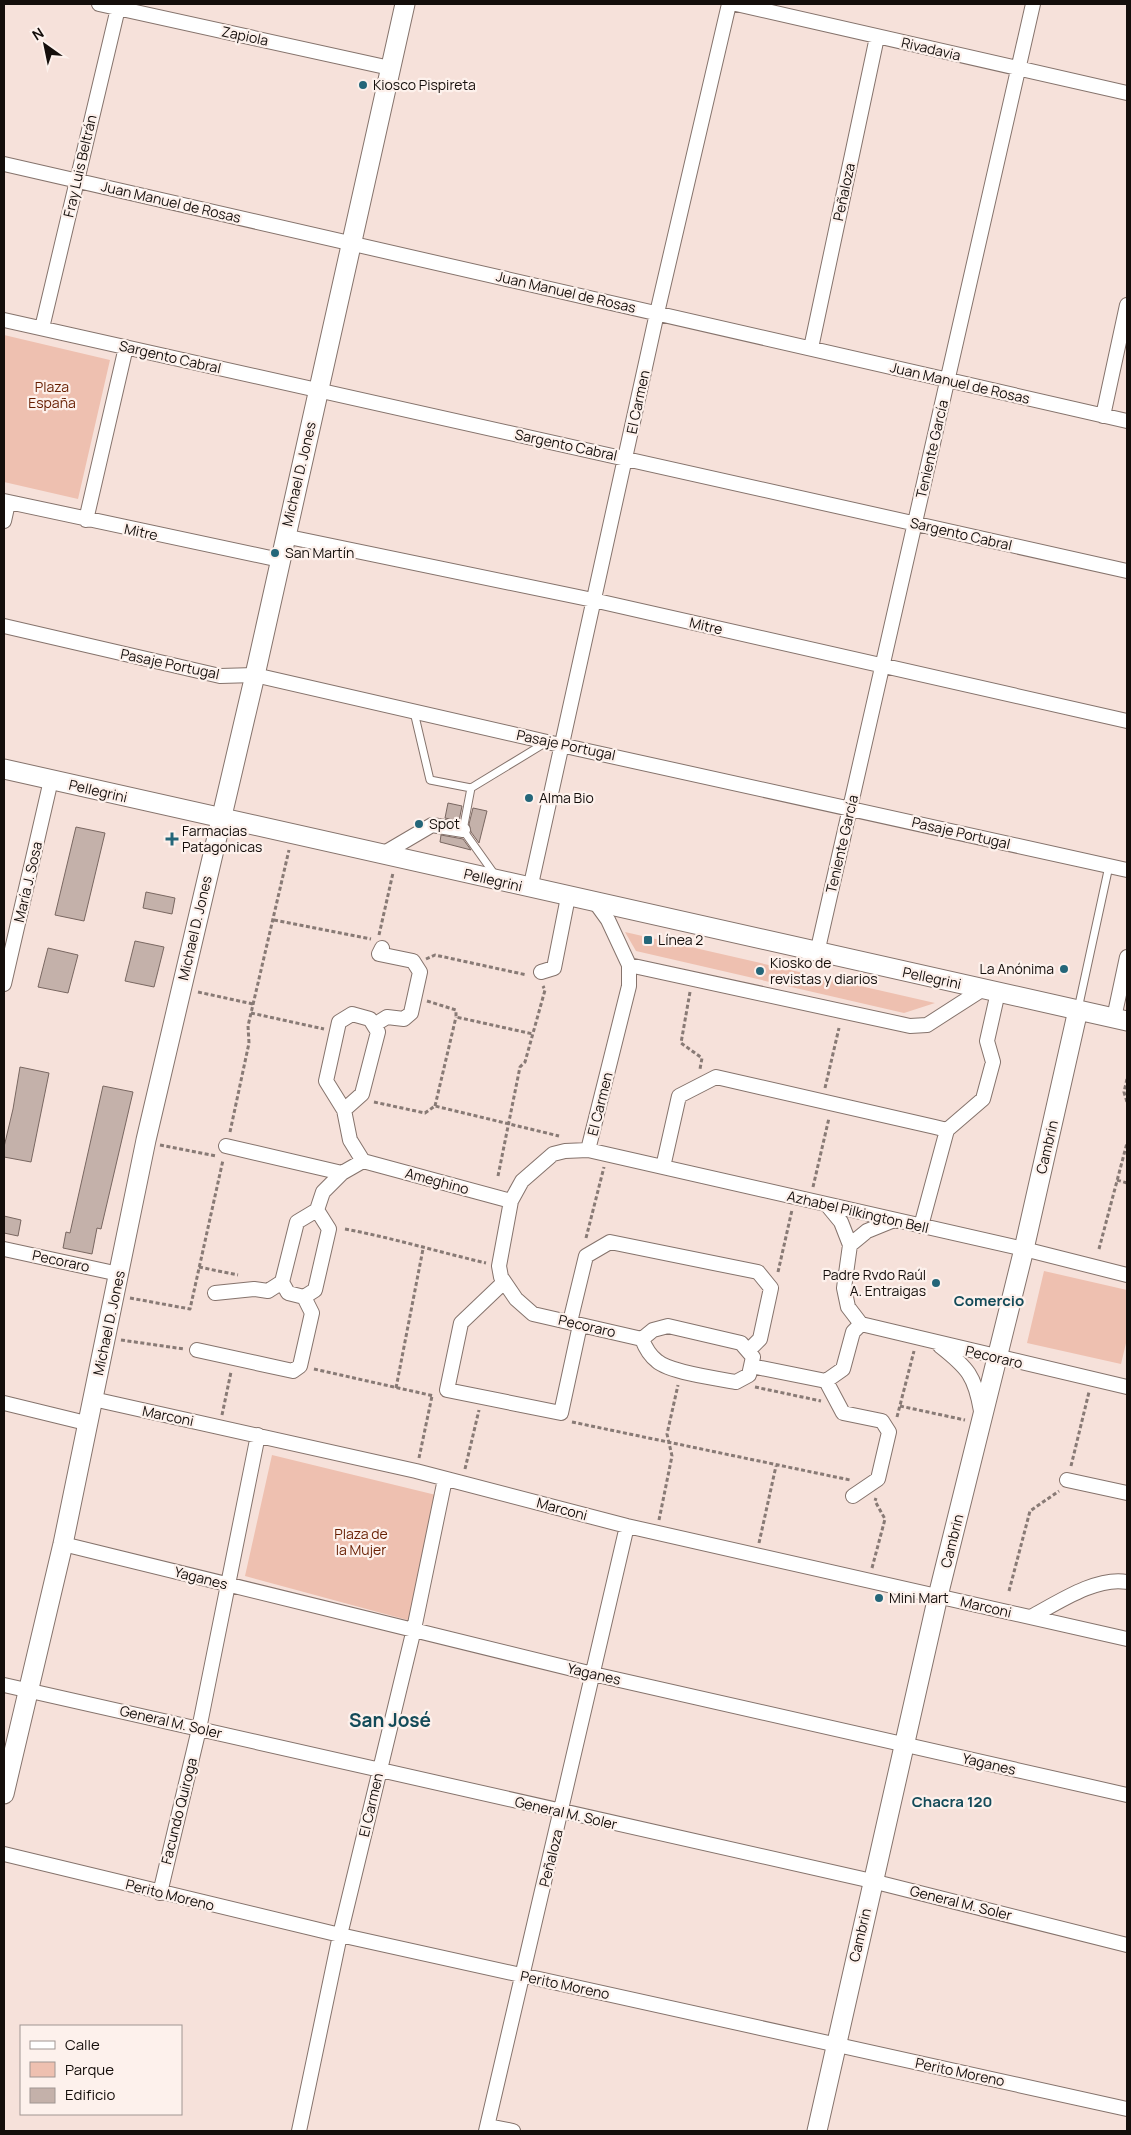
<svg xmlns="http://www.w3.org/2000/svg" width="1131" height="2135" viewBox="0 0 1131 2135" font-family="Manrope,sans-serif">
<style>
.green{fill:#eec0b0}
.building{fill:#c4b1aa;stroke:#796761}
.lines{fill:none;stroke-linecap:round;stroke-linejoin:round}
.lane-casing{stroke:#85736c;stroke-width:9}
.street-casing{stroke:#85736c;stroke-width:16}
.secondary-casing{stroke:#85736c;stroke-width:21}
.path{stroke:#887a75;stroke-width:3;stroke-dasharray:4 2.5;stroke-linecap:butt}
.lane{stroke:#fff;stroke-width:7}
.street{stroke:#fff;stroke-width:14}
.secondary{stroke:#fff;stroke-width:19}
.poi-dot{fill:#246679;stroke:#fdf1ec;stroke-width:2}
.labels{text-anchor:middle;stroke-width:4.5;stroke-linejoin:round;paint-order:stroke}
.street-label{font-size:14px;fill:#140e0b;stroke:#fdf1ec}
.poi-label{font-size:14px;fill:#140e0b;stroke:#fdf1ec;text-anchor:start}
.park-label{font-size:14px;fill:#671e00;stroke:#fdf1ec}
.neighbourhood-label{font-size:15px;font-weight:bold;fill:#144b59;stroke:#fdf1ec}
.district-label{font-size:19px;font-weight:bold;fill:#144b59;stroke:#fdf1ec}
</style>
<rect width="100%" height="100%" fill="#f6e1da"/>
<path class="green" d="M4,335L110,360L78,499L4,482Z
M625,932L935,1003L904,1013L636,951Z
M1044,1271L1127,1290V1339L1121,1364L1027,1343Z
M272,1455L436,1495L411,1621L245,1576Z"/>
<path class="building" d="M448,803L462,806L459,821L445,818Z
M473,808L487,811L479,843L471,832L469,824Z
M76,827L105,833L84,921L55,915Z
M441,835L463,839L471,850L440,842Z
M146,892L175,898L172,914L143,908Z
M135,941L164,947L154,987L125,981Z
M48,948L78,955L68,993L38,987Z
M20,1067L49,1073L31,1162L4,1157V1147L13,1109Z
M103,1086L133,1092L101,1229L97,1228L92,1254L63,1248L66,1232L70,1233Z
M4,1216L21,1220L18,1236L4,1233Z"/>
<g class="lines">
<g class="lane-casing">
<path id="lane" d="M414,712L430,780L471,788
M495,875L463,830L471,788L545,743
M1078,1009L1109,866"/>
</g>
<g class="street-casing">
<path id="street" d="M99,4L390,68
M736,4L1127,93
M4,164L1127,421
M4,320L1127,571
M42,328L119,4
M811,348L877,37
M1103,416L1127,305
M4,501L280,560
M86,520L126,347
M4,521L8,503
M284,536L593,600L1127,721
M4,626L220,676L255,675L547,742L1127,870
M381,855L432,825L463,830
M530,889L657,313L729,4
M817,953L1033,4
M629,965L910,1026L927,1025L983,989
M541,972L554,968L568,897
M4,984L51,780
M1114,1018L1127,957
M374,1025L387,1017L404,1019L411,1013L420,972L413,961L379,954L382,948
M947,1130L983,1099L993,1062L987,1041L998,992
M226,1146L342,1173
M588,1150L629,986V965L608,920L595,902
M363,1161L511,1201
M663,1167L679,1096L716,1077L935,1127L947,1130L921,1226
M827,1205L841,1222L850,1245L844,1288L848,1307L861,1324
M317,1210L329,1229L315,1290L304,1297L288,1293L282,1282L297,1222L317,1210L323,1192L342,1173L363,1161L350,1140L344,1110L326,1081L339,1022L352,1014L370,1019L378,1032L362,1094L344,1110
M850,1245L867,1231L894,1220
M4,1249L119,1274
M504,1282L461,1323L447,1390L561,1413L580,1325
M215,1293L254,1289L268,1291L282,1282
M570,1322L586,1256L610,1242L758,1272L771,1288L760,1339L748,1351
M861,1324L1127,1387
M642,1339C645,1347 649,1355 657,1361C669,1372 718,1379 736,1382L749,1375L753,1357L741,1343L668,1326L653,1330L642,1339L533,1314L516,1299L501,1277L499,1266L511,1201L522,1181L553,1154L565,1151L588,1150L1024,1249L1127,1275
M940,1346C968,1368 975,1376 981,1411
M197,1350L293,1371L300,1366L312,1313L304,1297
M751,1366L826,1381L843,1369L853,1332L861,1324
M826,1381L843,1413L882,1421L889,1432L878,1479L853,1496
M93,1399L416,1471L627,1526L1127,1639
M4,1403L86,1423
M1067,1480L1127,1493
M63,1544L593,1674L1127,1795
M1031,1617C1057,1603 1097,1576 1127,1582
M4,1685L872,1881L1127,1945
M4,1854L340,1935L1127,2109
M160,1893L199,1729L258,1435
M488,2126L513,2131
M299,2131L340,1935L414,1629L445,1479
M486,2131L627,1526"/>
</g>
<g class="secondary-casing">
<path id="secondary" d="M4,769L1127,1021
M4,1794L63,1544L146,1140L255,675L405,4
M817,2131L938,1596L1024,1249L1078,1010"/>
</g>
<path class="path" d="M274,920L371,939
M379,935L393,873
M426,959L435,955L527,975
M198,992L253,1004
M690,992L681,1043L702,1058L700,1069
M427,1001L456,1010V1017L533,1034
M251,1013L324,1029
M1127,1079L1124,1092L1127,1102
M825,1088L839,1028
M374,1102L425,1113L435,1106L559,1136
M435,1106L456,1017
M230,1132L249,1043L248,1026L289,850
M160,1145L216,1156
M498,1176L520,1067L525,1062L545,990L543,986
M1117,1180L1127,1183
M813,1187L829,1118
M345,1229C393,1238 439,1252 486,1263
M586,1238L604,1167
M1099,1249L1127,1143
M199,1267L238,1275
M778,1272L792,1210
M130,1298L190,1309L223,1160
M121,1340L184,1349
M314,1369L434,1396
M755,1387L821,1401
M396,1388L423,1249
M900,1406L965,1420
M222,1415L231,1372
M897,1417L914,1351
M572,1422L850,1480
M419,1458L432,1396
M1071,1466L1089,1392
M465,1469L479,1410
M659,1520L672,1456L667,1434L678,1385
M759,1543L776,1466
M872,1568L885,1519L875,1501L876,1498
M1009,1591L1030,1511L1059,1491"/>
<use href="#lane" class="lane"/>
<use href="#street" class="street"/>
<use href="#secondary" class="secondary"/>
</g>
<g class="poi-dot">
<circle cx="363" cy="85" r="5"/>
<circle cx="275" cy="553" r="5"/>
<circle cx="529" cy="798" r="5"/>
<circle cx="419" cy="824" r="5"/>
<path d="M169.5 831.5h5v5h5v5h-5v5h-5v-5h-5v-5h5z"/>
<rect x="643" y="935" width="10" height="10" rx="2.5"/>
<circle cx="1064" cy="969" r="5"/>
<circle cx="760" cy="971" r="5"/>
<circle cx="936" cy="1283" r="5"/>
<circle cx="879" cy="1598" r="5"/>
</g>
<g class="labels">
<g class="street-label">
<text transform="translate(245 36) rotate(12)" y="5">Zapiola</text>
<text transform="translate(931 49) rotate(13)" y="5">Rivadavia</text>
<text transform="translate(80 166) rotate(-77)" y="5">Fray Luis Beltrán</text>
<text transform="translate(844 192) rotate(-78)" y="5">Peñaloza</text>
<text transform="translate(171 202) rotate(13)" y="5">Juan Manuel de Rosas</text>
<text transform="translate(566 292) rotate(13)" y="5">Juan Manuel de Rosas</text>
<text transform="translate(170 357) rotate(13)" y="5">Sargento Cabral</text>
<text transform="translate(960 383) rotate(13)" y="5">Juan Manuel de Rosas</text>
<text transform="translate(638 402) rotate(-78)" y="5">El Carmen</text>
<text transform="translate(566 445) rotate(12)" y="5">Sargento Cabral</text>
<text transform="translate(932 449) rotate(-77)" y="5">Teniente García</text>
<text transform="translate(299 474) rotate(-77)" y="5">Michael D. Jones</text>
<text transform="translate(141 532) rotate(12)" y="5">Mitre</text>
<text transform="translate(961 534) rotate(13)" y="5">Sargento Cabral</text>
<text transform="translate(706 626) rotate(13)" y="5">Mitre</text>
<text transform="translate(170 664) rotate(12)" y="5">Pasaje Portugal</text>
<text transform="translate(566 745) rotate(12)" y="5">Pasaje Portugal</text>
<text transform="translate(98 791) rotate(13)" y="5">Pellegrini</text>
<text transform="translate(961 833) rotate(13)" y="5">Pasaje Portugal</text>
<text transform="translate(842 844) rotate(-77)" y="5">Teniente García</text>
<text transform="translate(493 880) rotate(13)" y="5">Pellegrini</text>
<text transform="translate(28 882) rotate(-77)" y="5">María J. Sosa</text>
<text transform="translate(195 928) rotate(-77)" y="5">Michael D. Jones</text>
<text transform="translate(932 978) rotate(12)" y="5">Pellegrini</text>
<text transform="translate(600 1104) rotate(-76)" y="5">El Carmen</text>
<text transform="translate(1047 1147) rotate(-77)" y="5">Cambrin</text>
<text transform="translate(437 1181) rotate(15)" y="5">Ameghino</text>
<text transform="translate(858 1212) rotate(13)" y="5">Azhabel Pilkington Bell</text>
<text transform="translate(61 1261) rotate(12)" y="5">Pecoraro</text>
<text transform="translate(109 1323) rotate(-78)" y="5">Michael D. Jones</text>
<text transform="translate(587 1326) rotate(13)" y="5">Pecoraro</text>
<text transform="translate(994 1357) rotate(13)" y="5">Pecoraro</text>
<text transform="translate(168 1416) rotate(12)" y="5">Marconi</text>
<text transform="translate(562 1509) rotate(15)" y="5">Marconi</text>
<text transform="translate(952 1541) rotate(-76)" y="5">Cambrin</text>
<text transform="translate(201 1578) rotate(14)" y="5">Yaganes</text>
<text transform="translate(986 1607) rotate(13)" y="5">Marconi</text>
<text transform="translate(594 1674) rotate(13)" y="5">Yaganes</text>
<text transform="translate(171 1722) rotate(13)" y="5">General M. Soler</text>
<text transform="translate(989 1764) rotate(13)" y="5">Yaganes</text>
<text transform="translate(371 1805) rotate(-77)" y="5">El Carmen</text>
<text transform="translate(179 1811) rotate(-76)" y="5">Facundo Quiroga</text>
<text transform="translate(566 1813) rotate(13)" y="5">General M. Soler</text>
<text transform="translate(551 1858) rotate(-76)" y="5">Peñaloza</text>
<text transform="translate(170 1895) rotate(14)" y="5">Perito Moreno</text>
<text transform="translate(961 1903) rotate(14)" y="5">General M. Soler</text>
<text transform="translate(860 1935) rotate(-77)" y="5">Cambrin</text>
<text transform="translate(565 1985) rotate(12)" y="5">Perito Moreno</text>
<text transform="translate(960 2072) rotate(12)" y="5">Perito Moreno</text>
</g>
<g class="poi-label">
<text x="373" y="90">Kiosco Pispireta</text>
<text x="285" y="558">San Martín</text>
<text x="539" y="803">Alma Bio</text>
<text x="429" y="829">Spot</text>
<text x="182" y="836">Farmacias<tspan x="182" dy="16">Patagonicas</tspan></text>
<text x="658" y="945">Línea 2</text>
<text x="770" y="968">Kiosko de<tspan x="770" dy="16">revistas y diarios</tspan></text>
<text x="1054" y="974" text-anchor="end">La Anónima</text>
<text x="926" y="1280" text-anchor="end">Padre Rvdo Raúl<tspan x="926" dy="16">A. Entraigas</tspan></text>
<text x="889" y="1603">Mini Mart</text>
</g>
<g class="park-label">
<text x="52" y="392">Plaza<tspan x="52" dy="16">España</tspan></text>
<text x="361" y="1539">Plaza de<tspan x="361" dy="16">la Mujer</tspan></text>
</g>
<g class="neighbourhood-label">
<text x="989" y="1306">Comercio</text>
<text x="952" y="1807">Chacra 120</text>
</g>
<g class="district-label">
<text x="390" y="1727">San José</text>
</g>
</g>
<rect width="1131" height="2135" fill="none" stroke="#140e0b" stroke-width="10"/>
<rect x="20" y="2025" width="162" height="90" fill="#fdf1ec" stroke="#a09692"/>
<rect x="30" y="2041" width="25" height="8" fill="#ffffff" stroke="#a09692"/>
<text x="65" y="2050" font-size="15" fill="#140e0b">Calle</text>
<rect x="30" y="2062" width="25" height="15" fill="#eec0b0" stroke="#a09692"/>
<text x="65" y="2075" font-size="15" fill="#140e0b">Parque</text>
<rect x="30" y="2088" width="25" height="15" fill="#c4b1aa" stroke="#a09692"/>
<text x="65" y="2100" font-size="15" fill="#140e0b">Edificio</text>
<g transform="translate(45 45) rotate(327)" stroke="#fdf1ec" stroke-width="4" paint-order="stroke">
<path d="M0-4L9 19L0 12L-9 19Z" fill="#140e0b"/>
<text y="-8" font-size="14" font-weight="bold" text-anchor="middle" fill="#140e0b">N</text>
</g>
</svg>
